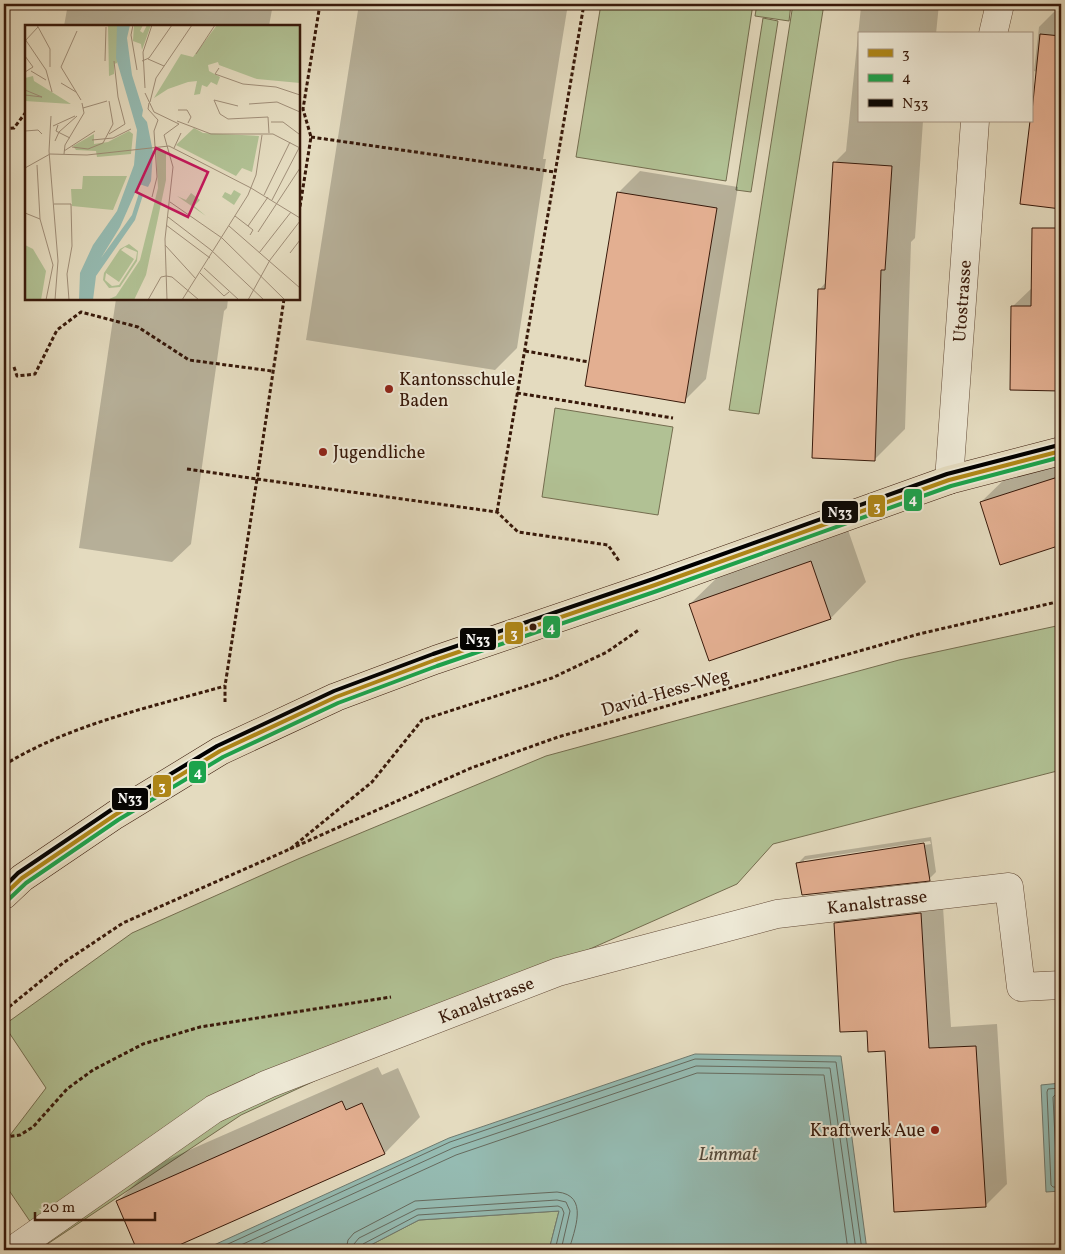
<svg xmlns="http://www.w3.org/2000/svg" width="1065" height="1254" viewBox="0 0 1065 1254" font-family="Vollkorn,serif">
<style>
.green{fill:#b1c194;stroke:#746d4f}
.water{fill:#95bbb2;stroke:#707a6f}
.shadow{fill:#0003;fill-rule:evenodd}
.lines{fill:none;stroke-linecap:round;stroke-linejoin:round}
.shore{stroke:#666a5e;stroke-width:1}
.building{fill:#e3af91;stroke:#38190a}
.minor-casing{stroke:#634a37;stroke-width:29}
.major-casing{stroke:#38190a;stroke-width:29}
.path{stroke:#38190a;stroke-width:3;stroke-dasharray:4 2.5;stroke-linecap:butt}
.minor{stroke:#ede8d5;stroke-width:28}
.major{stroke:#e4dbbf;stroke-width:28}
.path-bridge{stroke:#38190a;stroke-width:3;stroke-dasharray:4 2.5;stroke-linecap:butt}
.bus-1-casing{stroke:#ede8d5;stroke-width:8}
.bus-2-casing{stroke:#ede8d5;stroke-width:8}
.bus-3-casing{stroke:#ede8d5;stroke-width:8}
.bus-1{stroke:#af8717;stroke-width:4}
.bus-2{stroke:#1ca34c;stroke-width:4}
.bus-3{stroke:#000;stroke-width:4}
.poi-dot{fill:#8f2418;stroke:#ede8d5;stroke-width:2}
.bus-dot{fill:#38190a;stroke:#ede8d5;stroke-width:2}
.labels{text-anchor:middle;stroke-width:4;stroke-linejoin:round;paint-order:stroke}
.street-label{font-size:18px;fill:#38190a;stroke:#ede8d5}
.poi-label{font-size:18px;fill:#38190a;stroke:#ede8d5;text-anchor:start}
.water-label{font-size:19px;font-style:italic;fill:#544a3c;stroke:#ede8d5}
.inset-road{fill:none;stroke:#9f8d77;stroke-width:1}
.view{fill:#c2185b;fill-opacity:0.15;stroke:#c2185b;stroke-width:2.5}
.inset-edge{fill:none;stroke:#38190a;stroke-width:2.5}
.line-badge{stroke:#ede8d5;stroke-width:2}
.badge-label{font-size:14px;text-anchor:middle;font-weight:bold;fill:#fff}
</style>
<rect width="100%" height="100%" fill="#e4dbbf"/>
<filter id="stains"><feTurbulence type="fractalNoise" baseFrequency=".004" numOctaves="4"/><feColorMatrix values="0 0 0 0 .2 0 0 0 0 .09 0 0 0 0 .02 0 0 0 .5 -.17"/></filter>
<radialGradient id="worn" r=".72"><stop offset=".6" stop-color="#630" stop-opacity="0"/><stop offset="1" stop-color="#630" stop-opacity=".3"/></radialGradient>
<path class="green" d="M601,4H753L726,181L576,157Z
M757,4H791L789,21L755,16Z
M793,4H824L759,414L729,410Z
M763,18L778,21L751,192L736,190Z
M555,408L673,427L658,515L542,497Z
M1061,625V770L773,844L737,884L488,994L364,1058L241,1115L46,1245L4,1183V1143L46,1088L4,1025L132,933L298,859L546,756L899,660Z
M559,1211L549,1250H361L419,1220Z"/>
<path class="water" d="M695,1054L841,1056L867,1250H549L559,1211L419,1220L361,1250H203L449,1138Z
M1061,1083V1191L1046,1192L1041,1085Z"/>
<path class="shadow" d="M68,4H273L269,26H64Z
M359,4H568L543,159H546L517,348L495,370L306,340Z
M865,4H939L936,34H859V121H923L915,238L911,242L905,429L874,460L819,290L827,281L834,163L846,151L861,7Z
M1061,5V207L1021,203L1037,72L1034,71L1039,27Z
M640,171L738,187L706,379L684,401L618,193Z
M1061,246V390L1012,389V307L1033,287V275Z
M116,299H228L227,308L224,311L191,544L172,562L79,548Z
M1061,456V544L1001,563L981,502L1013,471Z
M847,527L866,582L831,618L710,660L690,604L726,569Z
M931,837L936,872L929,879L798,863L805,856ZM930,841L931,844L804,863V860Z
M942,892L951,1027L997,1024L1007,1184L985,1206L886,1049L868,1029L835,924L857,902Z
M378,1067L382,1075L398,1068L420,1117L385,1153L164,1250H139L117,1202L153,1166Z"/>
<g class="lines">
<path class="shore" d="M1061,1088L1048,1089L1047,1092L1051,1185L1053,1187H1061
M1061,1094L1055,1095L1053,1097L1057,1178L1061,1180
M215,1250L450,1142L695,1059L836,1062L862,1250
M230,1250L453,1148L696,1066L830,1068L856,1250
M248,1250L456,1155L697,1073L824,1075L848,1250
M346,1250L348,1240L354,1233L415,1201L557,1192C590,1195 574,1231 569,1250
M353,1250L354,1244L359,1238L417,1209L557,1200L566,1202L570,1211L561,1250
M360,1250L363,1244L418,1215L558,1206L562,1208L564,1213L555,1250"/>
</g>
<path class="building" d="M1040,34L1061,36V209L1020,204L1030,121H1031Z
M833,162L892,166L885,270H881L875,461L812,458L818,289H825Z
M617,192L717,208L685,403L585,386Z
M1032,228H1061V391L1010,390L1011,306H1031Z
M1061,476V545L1000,565L980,502Z
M811,561L831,619L709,661L689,604Z
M924,843L930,881L802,895L796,863Z
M921,913L929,1048L976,1046L986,1207L894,1212L885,1051L868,1052L867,1031L840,1032L834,923Z
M342,1101L346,1110L362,1103L385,1154L168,1250H137L116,1201Z"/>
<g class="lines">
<g class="minor-casing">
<path id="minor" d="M993,34L1000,4
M949,480L975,121
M13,1250L214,1109L268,1084L558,972L777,914L1009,887L1021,987L1061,985"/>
</g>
<g class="major-casing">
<path id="major" d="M4,895L22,878L115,815L220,751L336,697L435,660L655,585L949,480L1061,451"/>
</g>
<path class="path" d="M4,129L14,128L26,112
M311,137L555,172
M299,213L311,137L303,109L320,4
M284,299L257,479L497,512L518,532L608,545L619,561
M525,351L589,362
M14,367L17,376L35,374L57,330L81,312L138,327L189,360L272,371
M517,393L673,418
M187,469L257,479L225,686V702
M497,512L584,4
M4,765C71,724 151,707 225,686
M290,849L471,768L558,737L919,634L1061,601
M4,1011L63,963L123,923L290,849L372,782L422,720L552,678L607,652L640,629
M4,1137L20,1135L33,1127L67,1089L93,1070L143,1044L200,1027L391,997"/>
<use href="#minor" class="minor"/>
<use href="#major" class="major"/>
<path class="path-bridge" d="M4,1131L8,1137L7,1145L4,1148"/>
<g class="bus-1-casing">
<path id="bus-1" d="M4,895L22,878L115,815L220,751L336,697L435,660L655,585L949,480L1061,451"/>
</g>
<g class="bus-2-casing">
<path id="bus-2" d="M8,900L26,883L118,820L223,757L338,703L437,666L657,591L951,486L1061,457"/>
</g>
<g class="bus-3-casing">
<path id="bus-3" d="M4,887L18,873L111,810L217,746L334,691L433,654L653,579L947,474L1059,445"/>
</g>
<use href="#bus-1" class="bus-1"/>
<use href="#bus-2" class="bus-2"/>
<use href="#bus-3" class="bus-3"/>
</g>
<g class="poi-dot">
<circle cx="389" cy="389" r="5"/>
<circle cx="323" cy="452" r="5"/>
<circle cx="935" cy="1130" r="5"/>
</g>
<circle class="bus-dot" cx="533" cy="627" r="4.5"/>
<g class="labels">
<g class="street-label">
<text transform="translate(962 301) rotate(-86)" y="6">Utostrasse</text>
<text transform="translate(665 692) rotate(-16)" y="6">David-Hess-Weg</text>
<text transform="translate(877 902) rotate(-7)" y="6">Kanalstrasse</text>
<text transform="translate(486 1000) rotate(-21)" y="6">Kanalstrasse</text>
</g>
<g class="poi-label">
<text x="399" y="385">Kantonsschule<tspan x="399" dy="21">Baden</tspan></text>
<text x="333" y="458">Jugendliche</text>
<text x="925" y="1136" text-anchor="end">Kraftwerk Aue</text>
</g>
<g class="water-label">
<text x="728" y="1160">Limmat</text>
</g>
</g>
<g transform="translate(25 25)">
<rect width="275" height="275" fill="#e4dbbf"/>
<path d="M83,0H92V38L89,39V49L84,51ZM109,0H118L115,6L118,8L122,0H126L117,25L116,19L108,16ZM192,0H275V58L232,54L194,40L193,37L183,40L184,46L195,52L192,60L186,57L182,62L177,60L175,69L169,70L172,56L163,57L143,64L129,73L156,29L168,32ZM8,51L9,56L46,79L0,76V53ZM169,103L178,108L234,111L227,147L217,143L211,151L151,120ZM104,106L108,109L106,129L72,132L71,126L51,125L48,121L69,109V119L83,117ZM135,124L141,128V155L121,250L109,275H82L91,271L115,235L133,163L131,125ZM58,151H102L88,185L47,181L46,164H57ZM209,165L216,169L209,180L197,172L200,167L206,170ZM166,168L175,175L169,181L181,191L152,171L161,175ZM104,219L113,226L112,236L95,262L84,263L78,255L79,248L95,224ZM100,222L112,227L111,234L94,260L87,261L80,255L81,248L94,257L109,234L96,225ZM0,220L8,224L21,246L16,275H0Z" fill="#b1c194" fill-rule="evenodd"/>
<path d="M92,0H105L102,13L107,50L118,85L117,91L122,97L128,127L126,156L123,162L114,159L95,202L76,233L107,190L114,168L118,170L110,195L71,251L68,275H54L55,248L68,220L92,186L109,140L112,105L91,33Z" fill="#95bbb2"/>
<path class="inset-road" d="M12,0L25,24V42M108,0L106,10L112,45M52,6L36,42L56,75M0,14L21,45L27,67M0,16L13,2M171,29L190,0M0,31L8,42L0,47M123,34L139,41M80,36L81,2M117,36L124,33L147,0M194,43L190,49L218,59L251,62L275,70M6,46L21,55M36,58L51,67M120,63L118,27L127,0M0,65L17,72L0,70M120,68L129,87L154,99L139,110L148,142L140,214L142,275M125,77L131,53L167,0M124,78L123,84L133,95L129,106L132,152L127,172M224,79L252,77L275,87M213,81L189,75L195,89L203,94L243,92L244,108M58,83L82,76M153,85H162L166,92L163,98M26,91L24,126L33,236L30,275M152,96L186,109H248L275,123M246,97H258L274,109M33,100L31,106L45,113M28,101L50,91M0,106L13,105L17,109M84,109L100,99L93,72L89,36M67,115L88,113L106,104M30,116L34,107L52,91M47,122L63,124L78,118L88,99L84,76M149,123L156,108M39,126L70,106M39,129L40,120L59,88L57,78M12,140L15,194M0,143L25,129L62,130L144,121L226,163L275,193M239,170L265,117M247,175L274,123M145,177L197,213L260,275M29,179H46L47,221L42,249L44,275M0,188L15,194M210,191L223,201M143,192L186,225L239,275M15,194L28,240L21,275M141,200L185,233M204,201L275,263M233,207L275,143M225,210L228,205L223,201L243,172M140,220L171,254M234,228L266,187M265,228L275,215M179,243L214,275M175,248L199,271L204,267M123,275L136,252L141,251L147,252L174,275M157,275L223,170L231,150L237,110M223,275L245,235L275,196"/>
<path class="view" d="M131,123L183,147L163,192L111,167Z"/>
<rect width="275" height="275" class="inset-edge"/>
</g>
<g class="line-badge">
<rect x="903" y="488" width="20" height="24" rx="5" fill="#1ca34c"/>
<rect x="867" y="494" width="19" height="24" rx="5" fill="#af8717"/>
<rect x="821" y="500" width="38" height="24" rx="5" fill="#000"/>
<rect x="542" y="615" width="19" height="24" rx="5" fill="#1ca34c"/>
<rect x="504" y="621" width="20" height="24" rx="5" fill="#af8717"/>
<rect x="459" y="627" width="38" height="24" rx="5" fill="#000"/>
<rect x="188" y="760" width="19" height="24" rx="5" fill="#1ca34c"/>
<rect x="152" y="774" width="20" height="24" rx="5" fill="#af8717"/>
<rect x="111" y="787" width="38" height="24" rx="5" fill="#000"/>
</g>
<g class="badge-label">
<text x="913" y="504">4</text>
<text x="877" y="511">3</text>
<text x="840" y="517">N33</text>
<text x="551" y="632">4</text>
<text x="514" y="638">3</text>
<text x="478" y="644">N33</text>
<text x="198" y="777">4</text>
<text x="162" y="791">3</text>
<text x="130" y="803">N33</text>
</g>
<rect width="1065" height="1254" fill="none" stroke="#e4dbbf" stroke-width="20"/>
<rect x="5" y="5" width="1055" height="1244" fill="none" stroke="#38190a" stroke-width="2.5"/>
<rect x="10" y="10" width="1045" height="1234" fill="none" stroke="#38190a"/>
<rect x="858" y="32" width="175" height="90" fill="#ede8d5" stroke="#a59584"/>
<rect x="868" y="49" width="25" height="8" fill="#af8717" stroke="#a59584"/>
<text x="902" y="58" font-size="15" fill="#38190a">3</text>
<rect x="868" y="74" width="25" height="8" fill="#1ca34c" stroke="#a59584"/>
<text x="902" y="82" font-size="15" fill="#38190a">4</text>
<rect x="868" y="99" width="25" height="8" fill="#000000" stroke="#a59584"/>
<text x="902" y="108" font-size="15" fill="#38190a">N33</text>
<path d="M35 1212v8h120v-8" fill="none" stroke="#38190a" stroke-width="2.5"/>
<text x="42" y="1212" font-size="15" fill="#38190a" stroke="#ede8d5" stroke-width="4" paint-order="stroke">20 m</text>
<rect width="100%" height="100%" filter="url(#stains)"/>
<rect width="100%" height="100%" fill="url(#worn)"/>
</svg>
